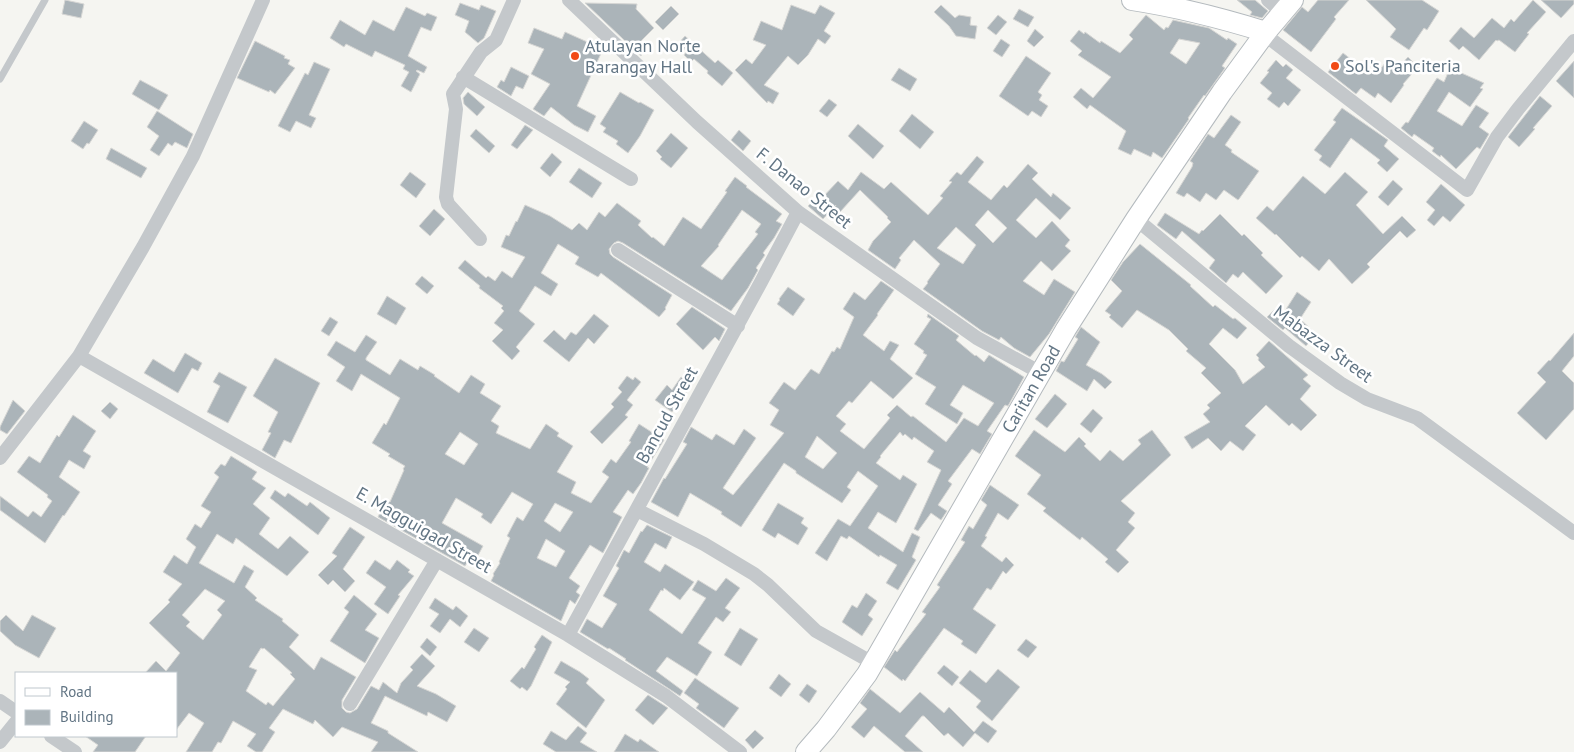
<svg xmlns="http://www.w3.org/2000/svg" width="1574" height="752" viewBox="0 0 1574 752" font-family="'PT Sans',sans-serif">
<style>
.building{fill:#abb4b9;stroke:#d6d6d4;fill-rule:evenodd}
.lines{fill:none;stroke-linecap:round;stroke-linejoin:round}
.secondary-casing{stroke:#b4babe;stroke-width:22}
.lane{stroke:#c4c8cb;stroke-width:7}
.street{stroke:#c4c8cb;stroke-width:14}
.secondary{stroke:#fff;stroke-width:20}
.poi-dot{fill:#f14a16;stroke:#fff;stroke-width:2}
.labels{text-anchor:middle;stroke-width:5;stroke-linejoin:round;paint-order:stroke}
.poi-label{font-size:18px;fill:#627584;stroke:#fff;text-anchor:start}
.street-label{font-size:18px;fill:#627584;stroke:#fff}
</style>
<rect width="100%" height="100%" fill="#f5f5f1"/>
<path class="building" d="M65,0L84,4L81,18L62,14Z
M1237,0H1255L1268,11L1262,18L1250,15L1252,12Z
M1318,0H1349L1334,17L1336,19L1311,52L1283,30L1302,7L1308,12Z
M1366,0H1422L1439,11L1427,30L1424,28L1409,50L1390,37L1396,29Z
M1533,0L1546,12L1527,33L1529,34L1515,52L1499,40L1497,41L1496,40L1479,60L1463,46L1459,50L1449,41L1461,27L1474,38L1492,18L1504,28L1511,19L1514,22Z
M1541,0H1574V4L1561,18Z
M460,3L479,10L481,5L496,11L484,38L478,43L465,32L469,21L455,15Z
M585,3L637,4L636,9L654,28L636,46L642,53L641,56Z
M791,5L815,14L820,5L835,13L824,31L831,36L825,44L818,39L808,55L798,65L788,56L764,85L779,93L773,104L768,101L767,103L735,70L746,59L752,64L766,45L753,40L761,21L782,30Z
M941,5L955,18L959,15L971,17L970,25L977,26L975,39L956,36L949,26L934,12Z
M671,6L679,14L663,30L655,22Z
M406,7L425,16L427,13L437,17L431,31L421,27L408,56L427,67L424,73L417,70L416,71L420,74L411,92L401,86L409,72L403,69L405,65L375,51L372,57L346,44L344,47L330,38L340,20L365,35L373,20L394,31Z
M1019,9L1034,17L1028,27L1013,19Z
M998,15L1007,22L996,35L987,28Z
M1146,15L1164,30L1166,27L1168,28L1173,20L1209,28L1227,40L1228,38L1237,44L1222,66L1225,68L1205,96L1204,95L1188,118L1189,119L1162,158L1153,152L1151,157L1134,149L1131,155L1118,149L1126,131L1090,105L1087,109L1073,97L1081,88L1093,98L1111,77L1078,55L1082,51L1070,41L1079,30L1084,34L1085,32L1100,43L1101,41L1120,53L1133,39L1129,35ZM1179,39L1200,43L1186,64L1170,53Z
M534,28L562,39L565,32L603,49L577,106L596,116L588,132L574,125L551,107L544,116L533,109L550,84L531,74L544,49L528,43Z
M1035,29L1044,37L1034,47L1027,41Z
M685,36L715,63L718,60L733,73L722,86L707,73L708,71L694,59L691,62L684,55L687,51L678,44Z
M1001,39L1010,45L1002,57L993,51Z
M255,41L285,56L284,58L290,60L288,64L295,68L275,94L270,90L269,92L237,78Z
M1343,53L1361,67L1363,64L1377,74L1385,63L1395,71L1408,57L1418,67L1403,84L1404,85L1391,103L1378,93L1375,98L1361,88L1356,94L1328,72Z
M1026,56L1051,73L1038,92L1042,95L1039,100L1048,106L1041,117L1032,111L1028,116L999,96Z
M1276,60L1283,67L1286,64L1293,70L1286,78L1301,90L1288,106L1284,102L1279,108L1267,99L1272,93L1260,83L1269,72L1267,71Z
M1574,61V98L1556,81Z
M314,62L330,69L309,115L316,118L311,128L296,121L290,132L278,126L305,73L308,75Z
M511,67L529,76L523,89L516,86L511,96L497,87L501,80L504,82Z
M899,68L917,79L910,91L891,80Z
M1450,68L1484,83L1480,88L1483,89L1470,107L1449,92L1437,111L1462,126L1476,105L1489,113L1479,127L1489,134L1480,149L1477,147L1456,169L1441,155L1440,157L1432,151L1434,148L1414,134L1412,137L1401,128L1406,122L1408,123L1437,78L1444,82Z
M140,80L168,95L159,110L132,94Z
M468,92L485,107L477,116L464,104L463,98Z
M620,92L639,103L640,102L654,110L640,136L628,153L616,144L618,141L603,132L606,128L600,124Z
M1540,96L1552,106L1533,128L1535,129L1519,147L1508,137Z
M829,99L837,105L827,117L819,111Z
M1342,108L1388,140L1384,146L1399,159L1387,172L1377,163L1380,160L1351,138L1330,168L1319,160L1322,156L1314,150L1336,122L1333,120Z
M157,111L193,134L187,148L175,142L172,146L168,143L159,156L150,150L159,136L147,127Z
M912,114L934,132L920,149L899,131Z
M1231,115L1241,122L1225,145L1232,150L1231,152L1259,171L1239,199L1238,200L1224,190L1216,200L1206,193L1200,202L1187,193L1184,197L1176,193L1192,167L1193,163L1190,161L1208,134L1214,138Z
M84,121L98,130L89,144L87,143L83,149L71,141Z
M858,124L884,146L873,159L848,136Z
M525,125L533,130L517,149L511,145Z
M476,129L495,146L489,153L470,136Z
M739,130L751,141L743,151L731,140Z
M671,133L688,148L671,168L660,159L662,157L656,151Z
M111,148L147,168L141,178L106,159Z
M552,153L562,162L550,177L540,168Z
M977,156L984,162L968,182L991,200L1004,185L1007,188L1028,164L1038,173L1032,179L1051,197L1053,193L1071,208L1060,220L1036,198L1016,220L1036,238L1052,221L1070,240L1065,246L1071,251L1052,271L1041,261L1023,281L1044,295L1054,279L1075,292L1049,334L1030,357L1014,348L1001,337L999,340L982,331L923,289L928,283L927,282L940,264L914,240L899,258L901,260L895,269L868,250L873,241L891,222L887,218L888,217L860,190L840,212L834,208L836,205L823,219L808,206L818,196L821,199L838,181L848,190L861,172L884,189L891,182L928,215L943,198L940,196L952,182L949,181L957,172L961,175ZM988,210L1007,228L993,243L975,225ZM956,227L976,245L963,264L937,248Z
M579,168L602,183L592,198L569,182Z
M410,172L426,184L416,198L400,185Z
M1345,172L1368,192L1356,205L1383,234L1402,216L1416,230L1407,238L1400,231L1367,264L1370,267L1352,284L1329,259L1319,271L1302,256L1300,258L1276,234L1275,235L1256,218L1267,206L1273,211L1303,176L1325,194Z
M735,177L747,186L746,187L782,214L776,221L782,224L774,238L763,253L765,255L756,268L758,270L748,288L731,311L623,243L618,241L614,243L609,249L610,254L613,257L672,295L665,308L666,309L659,317L601,273L598,277L575,264L579,257L558,244L541,273L558,284L551,296L535,286L519,311L535,324L516,347L520,351L512,360L492,341L503,330L494,323L504,311L501,308L503,306L479,288L480,286L458,268L465,260L486,278L488,276L495,281L502,271L512,278L525,257L501,247L506,235L509,236L516,221L517,222L525,205L550,216L572,230L579,223L587,230L599,212L605,217L617,203L641,221L638,225L652,238L653,237L664,246L683,217L701,229L727,192L725,191ZM742,210L761,224L755,232L758,234L722,280L701,266L719,246L718,245Z
M1393,180L1403,189L1388,206L1378,197Z
M1441,184L1465,205L1450,222L1443,216L1434,226L1427,220L1435,210L1426,202Z
M434,209L445,219L430,236L419,226Z
M1165,213L1199,234L1202,230L1203,231L1220,214L1242,236L1244,234L1263,253L1261,255L1283,276L1266,294L1243,272L1238,278L1233,274L1226,283L1209,268L1215,260L1182,231L1176,239L1157,225Z
M1140,244L1191,285L1190,286L1213,307L1215,305L1233,319L1235,318L1247,328L1237,339L1223,328L1209,344L1235,370L1243,384L1265,367L1258,360L1259,358L1256,355L1269,341L1308,375L1303,379L1311,386L1300,399L1317,415L1301,431L1292,423L1289,426L1266,405L1245,426L1256,435L1243,451L1230,441L1221,451L1208,438L1192,449L1184,437L1210,422L1203,414L1210,408L1207,405L1221,393L1201,373L1206,368L1186,351L1188,349L1169,330L1137,310L1122,328L1109,317L1111,315L1105,311L1122,291L1111,280L1123,262Z
M422,276L434,286L427,294L415,284Z
M881,281L894,290L877,314L878,315L863,335L884,351L890,341L899,345L890,359L913,378L893,399L871,381L852,403L849,401L836,416L846,424L840,431L864,449L890,418L887,415L897,405L911,417L913,416L946,442L964,418L978,426L994,403L963,385L950,405L963,413L957,424L925,404L936,387L915,374L927,355L923,353L924,351L914,344L931,319L927,317L928,314L959,336L956,340L975,356L976,355L984,362L989,355L1024,377L1008,406L1005,405L987,431L992,434L980,454L972,449L948,481L952,484L938,505L947,511L941,520L931,513L918,531L914,529L941,470L927,462L934,451L914,437L912,440L905,434L903,436L900,432L880,456L881,457L876,463L900,480L903,475L917,484L896,523L878,512L868,528L903,552L912,533L920,537L912,557L916,560L898,590L886,583L897,565L880,555L879,557L849,536L847,539L841,536L827,561L815,553L838,519L850,526L878,486L858,471L847,487L851,490L842,503L796,473V471L784,463L741,527L721,514L722,512L690,493L678,517L651,502L664,478L665,479L687,444L683,442L691,427L712,440L716,434L734,445L744,429L756,438L723,488L733,495L784,433L770,425L779,410L769,403L784,382L795,390L811,369L819,374L832,351L834,352L837,347L840,349L854,317L843,309L854,292L865,300ZM817,436L837,453L823,469L805,457Z
M788,287L805,299L793,316L777,304L780,300L779,299Z
M1297,292L1311,302L1300,319L1316,334L1306,346L1285,328L1283,330L1267,317L1276,308L1283,314Z
M387,296L406,308L396,325L377,314Z
M692,307L725,329L719,341L715,337L703,350L676,324Z
M594,314L609,326L594,344L588,338L569,362L543,341L554,330L565,340L571,332L576,335Z
M330,317L338,322L329,336L321,331Z
M1081,327L1100,342L1086,365L1102,374L1112,382L1105,389L1094,379L1087,391L1056,371L1061,361L1064,362L1078,339L1075,337Z
M1574,333V356L1562,371L1574,383V409L1546,440L1517,413L1546,382L1537,373L1549,360L1550,361Z
M366,335L377,342L366,358V360L390,375L400,359L418,370L420,366L435,375L434,376L459,393L471,375L485,384L480,393L501,406L491,421L499,426L496,433L530,449L546,424L559,433L557,436L573,446L557,472L576,482L571,493L591,503L609,477L602,472L611,459L616,463L631,442L629,441L639,424L664,440L647,467L649,468L641,483L633,494L628,490L613,512L622,517L603,553L590,545L569,578L580,586L576,592L580,595L575,604L570,600L561,621L491,581L494,575L493,574L500,563L499,562L510,538L507,536L517,517L523,521L533,504L512,492L491,524L481,517L483,514L456,498L442,523L483,546L475,561L470,558L465,566L378,517L386,500L390,502L404,470L403,469L405,466L388,456L390,454L372,443L384,423L386,425L400,398L361,374L352,391L336,381L345,367L327,355L336,341L355,352ZM460,432L478,444L464,465L445,454ZM555,503L573,512L560,532L544,521ZM546,539L565,551L556,567L537,558Z
M185,353L202,363L198,371L192,368L178,393L144,373L153,359L174,372Z
M275,358L320,383L291,443L284,440L275,458L262,450L271,433L268,432L278,412L253,396Z
M219,372L247,387L228,423L207,412L220,386L213,382Z
M627,376L633,380L635,377L641,382L627,400L633,405L625,415L628,417L602,444L590,432L614,407L611,404L622,392L618,388Z
M681,377L691,384L683,398L672,412L655,400L667,385L672,390Z
M1055,394L1067,404L1047,428L1035,419Z
M13,400L25,411L7,434L0,430V427Z
M110,402L118,409L110,419L101,411Z
M1093,409L1103,418L1091,433L1080,424Z
M73,415L96,431L83,451L91,456L84,469L69,460L59,477L80,492L64,516L63,515L45,543L0,510V496L28,517L33,511L41,517L52,501L47,497L48,495L17,472L29,456L40,463L57,435L59,437Z
M1034,430L1065,452L1079,437L1086,444L1084,446L1100,461L1110,450L1123,461L1141,444L1138,440L1152,430L1171,455L1121,501L1135,513L1128,522L1135,528L1116,550L1129,562L1118,573L1105,562L1108,559L1082,537L1080,540L1043,511L1046,508L1027,494L1041,475L1015,456Z
M231,456L257,472L252,479L266,488L253,504L270,518L259,534L278,549L290,536L309,552L287,576L236,538L233,544L217,534L199,563L234,583L244,565L254,571L245,587L257,598L255,600L283,619L282,621L299,635L289,647L314,670L321,657L356,677L342,700V708L346,712L350,713L357,709L371,686L379,690L383,682L397,693L401,683L413,670L410,667L422,654L435,666L417,686L436,694L456,706L447,722L428,712L427,716L385,696L371,723L388,731V733L418,752H371L378,742L342,727L333,737L315,720L313,724L283,709L269,728L275,732L262,752H256L247,746L256,734L233,721L221,743L218,742L212,752H186L204,723L189,713L176,730V673H145L156,661L166,671L180,653L149,623L170,602L168,600L182,584L163,572L174,555L187,564L196,547L186,539L195,524L201,528L211,512L201,506L219,477L214,473L221,464L225,466ZM205,589L225,601L217,610L222,615L203,640L186,626L190,622L182,615ZM261,648L263,649L264,648L282,664L292,673L290,674L295,679L273,706L268,702L266,705L246,691L257,670L249,667Z
M990,485L1019,505L1008,520L998,513L985,536L987,537L981,546L1002,562L1006,557L1014,565L1006,574L1003,571L991,590L987,588L973,609L996,625L976,654L961,644L963,641L944,628L905,681L903,679L902,681L884,667L895,650L897,652L926,614L922,612L940,587L937,585L965,542L961,540L969,526L973,529L987,505L981,500Z
M275,490L285,497L288,493L307,506L310,502L330,518L318,535L270,498Z
M778,503L804,518L801,523L808,528L798,545L778,533L775,538L762,530Z
M647,525L672,537L666,549L655,543L644,562L660,572L665,564L694,582L680,600L664,588L663,591L661,590L649,610L682,634L706,598L692,590L698,580L716,591L726,578L740,588L725,608L731,612L723,622L716,617L698,643L712,652L697,676L667,657L656,671L683,691L680,696L625,660L626,659L609,648L608,649L580,632L587,619L602,628L617,604L603,596L619,568L616,566L624,550L629,553L641,531L642,532Z
M350,527L365,537L343,569L355,581L345,592L333,580L328,585L318,575L337,556L332,553Z
M375,560L390,570L397,560L410,570L408,572L414,576L398,595L400,596L388,614L374,604L386,587L366,573Z
M866,593L877,601L868,615L873,619L862,636L842,622L852,605L857,608Z
M354,595L377,614L365,630L379,638L365,663L330,641L349,612L344,608Z
M435,598L453,610L456,606L468,616L460,627L450,619L440,633L430,626L439,614L429,608Z
M6,615L23,631L32,615L56,628L39,658L15,645L0,631V621Z
M474,628L489,638L479,652L464,642Z
M740,628L758,639L741,666L724,655Z
M542,635L552,642L531,686L527,691L522,687L520,689L510,681L522,667L524,669L536,649L534,647Z
M427,638L437,647L430,656L420,647Z
M1026,639L1037,647L1028,658L1017,650Z
M561,661L580,672L589,679L586,683L605,700L586,728L556,704L567,689L565,687L570,682L554,673Z
M944,665L959,677L952,686L937,673Z
M998,669L1020,687L992,721L976,707L981,701L959,683L970,670L986,683Z
M779,674L791,684L781,697L769,688Z
M695,678L739,708L724,728L696,708L699,704L684,693Z
M807,684L817,691L809,703L799,695Z
M870,689L900,713L920,692L944,713L949,707L974,732L983,721L997,731L988,743L975,733L963,747L948,733L944,736L924,716H922L905,736L923,752H905L874,726L864,738L851,727L867,709L860,703Z
M648,695L668,708L653,725L635,710Z
M578,726L587,733L580,742L597,752H556L543,744L551,731L566,740Z
M755,730L764,738L753,749L745,740Z
M625,734L638,742L640,739L659,752H614Z
M85,736H146L135,752H93L98,745Z"/>
<g class="lines">
<g class="secondary-casing">
<g id="secondary">
<path d="M1132,0C1178,7 1221,18 1266,32"/>
<path id="s1" d="M806,752L826,729L867,674L1066,329L1136,219L1222,92L1266,32L1293,0"/>
</g>
</g>
<path class="lane" d="M0,79L45,0"/>
<path class="street" d="M569,0L697,122L798,212L977,338L1041,373
M1268,0L1282,12
M1264,34L1467,190L1497,137L1518,109L1574,41
M463,77L631,179
M1136,219L1289,346L1340,383L1367,399L1417,418L1574,533
M480,239L448,204L446,197L456,109L453,94L481,52L496,40L514,0
M618,250L738,326
M79,356L568,635L666,696L740,752
M0,458L79,356L143,247L193,156L263,0
M637,510L704,544L754,574L768,585L816,631L873,663
M568,635L761,282L798,212
M0,701L16,712
M350,704L437,560
M51,736L75,752
M0,742L16,722"/>
<use href="#secondary" class="secondary"/>
</g>
<g class="poi-dot">
<circle cx="575" cy="56" r="5"/>
<circle cx="1335" cy="66" r="5"/>
</g>
<g class="labels">
<g class="poi-label">
<text x="585" y="52">Atulayan Norte<tspan x="585" dy="21">Barangay Hall</tspan></text>
<text x="1345" y="72">Sol's Panciteria</text>
</g>
<g class="street-label">
<text transform="translate(804 188) rotate(39)" y="6">F. Danao Street</text>
<text transform="translate(1323 344) rotate(36)" y="6">Mabazza Street</text>
<text dy="6" stroke="none"><textPath href="#s1" startOffset="428">Caritan Road</textPath></text>
<text transform="translate(667 415) rotate(-61)" y="6">Bancud Street</text>
<text transform="translate(424 530) rotate(30)" y="6">E. Magguigad Street</text>
</g>
</g>
<rect x="15" y="672" width="162" height="65" fill="#ffffff" stroke="#c0c8ce"/>
<rect x="25" y="688" width="25" height="8" fill="#ffffff" stroke="#c0c8ce"/>
<text x="60" y="697" font-size="15" fill="#627584">Road</text>
<rect x="25" y="710" width="25" height="15" fill="#abb4b9" stroke="#c0c8ce"/>
<text x="60" y="722" font-size="15" fill="#627584">Building</text>
</svg>
